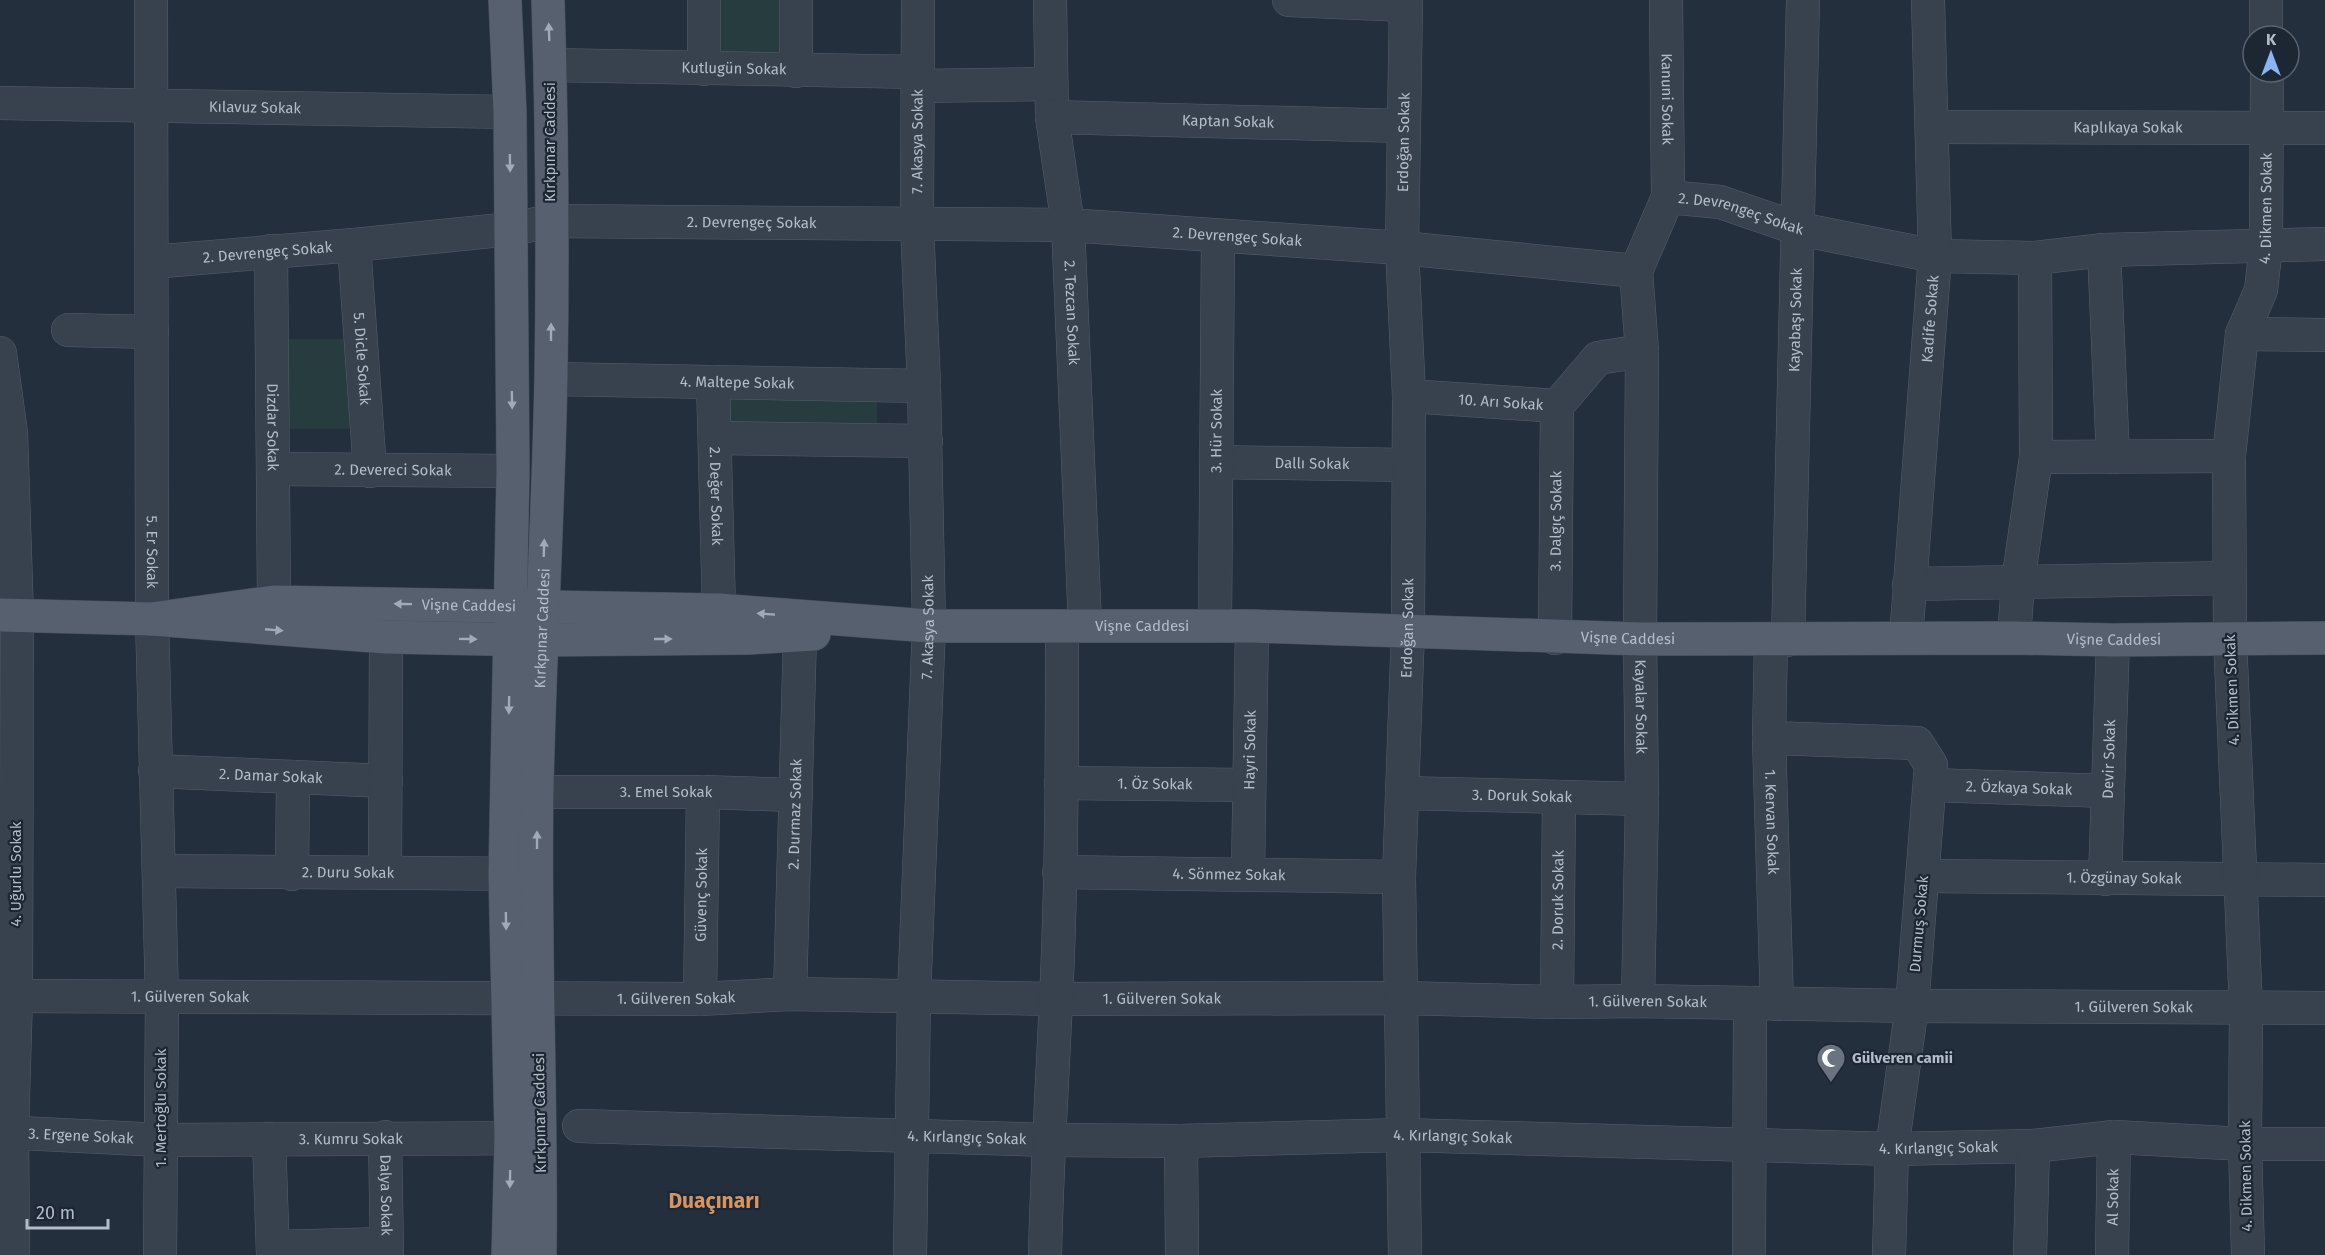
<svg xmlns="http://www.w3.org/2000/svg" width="2325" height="1255" viewBox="0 0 2325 1255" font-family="'Fira Sans',sans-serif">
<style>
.green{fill:#263c3f}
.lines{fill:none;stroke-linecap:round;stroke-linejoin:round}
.minor-casing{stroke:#565f6c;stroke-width:34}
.major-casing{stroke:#414a57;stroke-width:34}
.minor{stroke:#38414e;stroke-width:33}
.major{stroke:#56606e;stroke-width:33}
.oneway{fill:#a1aab7}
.labels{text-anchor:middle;stroke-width:4.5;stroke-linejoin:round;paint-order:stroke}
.street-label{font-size:15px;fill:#b4bcc9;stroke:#1d2633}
.poi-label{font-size:15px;font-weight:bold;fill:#b4bcc9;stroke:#1d2633;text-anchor:start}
.district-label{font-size:21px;font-weight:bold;fill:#d59563;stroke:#1d2633}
</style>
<rect width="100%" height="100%" fill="#242f3e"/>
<path class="green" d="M716,0H780V55H717Z
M288,339H351V429H288Z
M722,390L877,391V430L722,428Z"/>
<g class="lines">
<g class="minor-casing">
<g id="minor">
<path id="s1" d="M151,0L152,619L162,998L160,1255"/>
<path d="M704,0V69"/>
<path d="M796,0V71"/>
<path id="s2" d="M1050,0L1052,117L1068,225L1085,625"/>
<path d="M1289,0L1406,5"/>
<path id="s3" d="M1666,0L1668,197"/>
<path d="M2266,0V36"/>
<path id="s4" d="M550,65L918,72"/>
<path d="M918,86L1050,84"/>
<path id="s5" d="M0,103L510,112"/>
<path id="s6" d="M1052,117L1403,126"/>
<path id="s7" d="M1932,127L2325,128"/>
<path id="s8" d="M354,245L370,471"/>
<path d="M2104,250L2113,457"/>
<path id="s9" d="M271,251L274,602"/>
<path id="s10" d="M152,262L354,245L511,229L551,221L1068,225L1402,248L1636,271L1668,197L1720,202L1799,229L1935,256L2035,258L2104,250L2325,244"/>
<path id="s11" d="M1636,271L1642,351L1640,639L1642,799L1638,1001"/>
<path d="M68,330L152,332"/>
<path d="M2242,334L2325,335"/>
<path d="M0,353L11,433L17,615L16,996L12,1132L13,1255"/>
<path id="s12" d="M551,379L924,386"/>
<path id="s13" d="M713,382L719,610"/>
<path id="s14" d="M1409,396L1557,406L1598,358L1642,351"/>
<path d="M715,438L926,441"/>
<path d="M2036,457L2229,456"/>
<path id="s15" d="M1216,462L1407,465"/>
<path id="s16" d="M273,469L513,471"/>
<path d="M1909,584L2229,578"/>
<path id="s17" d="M1215,626L1218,237"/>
<path id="s18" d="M1555,638L1557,406"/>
<path id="s19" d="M1906,638L1935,256L1928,0"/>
<path d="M2014,638L2018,582L2036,457L2035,258"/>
<path id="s20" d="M1771,640L1769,738L1777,1004"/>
<path id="s21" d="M1788,640L1803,0"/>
<path d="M1769,738L1917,743L1931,765L1912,1006L1892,1149L1889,1255"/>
<path id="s22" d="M155,771L386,781"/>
<path id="s23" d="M1061,783L1249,785"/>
<path id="s24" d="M1931,785L2108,791"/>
<path id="s25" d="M537,792H703L796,795"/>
<path id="s26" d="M1402,793L1642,799"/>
<path id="s27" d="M159,871L533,874"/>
<path id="s28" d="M1059,872L1399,877"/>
<path d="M385,873L386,637"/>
<path d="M292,874L293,777"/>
<path id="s29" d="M1248,874L1252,626"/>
<path id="s30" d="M1923,876L2325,880"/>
<path id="s31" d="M2105,879L2113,640"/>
<path id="s32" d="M790,994L800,635"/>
<path id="s33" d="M0,996L700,999L790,994L1056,999L1400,998L1557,1002L1638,1001L1912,1006L2325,1008"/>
<path id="s34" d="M700,999L703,792"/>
<path id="s35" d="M1557,1002L1559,797"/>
<path id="s36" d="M579,1126L1048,1140L1181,1141L1402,1135L1892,1149L2033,1146L2114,1137L2245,1144H2325"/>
<path id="s37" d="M0,1132L161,1140L538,1138"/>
<path id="s38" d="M385,1137L387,1255"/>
<path d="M269,1139L273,1255"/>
<path d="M1181,1141L1182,1255"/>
<path d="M273,1247L386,1244"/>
<path id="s39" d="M910,1255L914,996L929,626L924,386L917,225L918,0"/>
<path d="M1045,1255C1047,1170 1052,1085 1056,1000C1062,875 1062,750 1062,626"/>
<path id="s40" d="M1405,1255L1399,877L1408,630L1409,396L1402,248L1406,0"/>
<path d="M1749,1255L1750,1003"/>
<path d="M2030,1255L2033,1146"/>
<path id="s41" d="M2112,1255L2114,1137"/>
<path id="s42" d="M2248,1255L2245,1144L2246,1008L2230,638L2229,456L2242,334L2261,290L2266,246L2267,72"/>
</g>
</g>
<g class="major-casing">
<g id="major">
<path d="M505,0L510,112L513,471L505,874L511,1137L508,1255"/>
<path d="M0,615L152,619L386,637L541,640L749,638L814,634"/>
<path id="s43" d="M152,619L274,602L719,610L929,626H1252L1640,639L2014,638L2113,640L2325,638"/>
<path id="s44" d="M540,1255C542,1099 534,944 537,788C540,652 548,515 551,378C553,252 552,126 548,0"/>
</g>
</g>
<use href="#minor" class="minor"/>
<use href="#major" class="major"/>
</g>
<defs><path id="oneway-solid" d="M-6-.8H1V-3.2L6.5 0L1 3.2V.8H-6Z" transform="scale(1.5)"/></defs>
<g class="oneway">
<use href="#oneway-solid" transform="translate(549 32) rotate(-92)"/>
<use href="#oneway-solid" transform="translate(510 163) rotate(89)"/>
<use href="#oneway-solid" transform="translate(551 332) rotate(-90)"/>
<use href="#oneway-solid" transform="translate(512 400) rotate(89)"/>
<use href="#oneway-solid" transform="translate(544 548) rotate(-88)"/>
<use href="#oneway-solid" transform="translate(403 604) rotate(-179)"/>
<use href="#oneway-solid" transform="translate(766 614) rotate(-176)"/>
<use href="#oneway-solid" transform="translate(274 630) rotate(5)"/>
<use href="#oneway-solid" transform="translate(468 639) rotate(1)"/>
<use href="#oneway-solid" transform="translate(663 639)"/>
<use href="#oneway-solid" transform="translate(509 705) rotate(91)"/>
<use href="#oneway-solid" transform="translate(537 840) rotate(-90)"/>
<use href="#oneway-solid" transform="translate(506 921) rotate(89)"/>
<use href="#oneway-solid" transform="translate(510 1179) rotate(91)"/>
</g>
<defs>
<g id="mosque-pin" transform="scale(1.5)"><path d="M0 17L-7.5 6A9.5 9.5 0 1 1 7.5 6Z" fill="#6b7280" stroke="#1d2633"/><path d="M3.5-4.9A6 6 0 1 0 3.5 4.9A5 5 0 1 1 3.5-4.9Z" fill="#fff"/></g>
</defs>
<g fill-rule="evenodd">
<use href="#mosque-pin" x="1831" y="1058"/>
</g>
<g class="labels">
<g class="street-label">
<text dy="5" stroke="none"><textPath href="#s4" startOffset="184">Kutlugün Sokak</textPath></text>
<text dy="5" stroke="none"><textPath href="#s3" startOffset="99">Kanuni Sokak</textPath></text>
<text dy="5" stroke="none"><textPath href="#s5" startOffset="255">Kılavuz Sokak</textPath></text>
<text dy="5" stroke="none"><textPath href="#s6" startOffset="176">Kaptan Sokak</textPath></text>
<text dy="5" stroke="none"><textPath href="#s7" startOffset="196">Kaplıkaya Sokak</textPath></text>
<text transform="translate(550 142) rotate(-90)" y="5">Kırkpınar Caddesi</text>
<text dy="5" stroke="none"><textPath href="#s39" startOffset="1114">7. Akasya Sokak</textPath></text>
<text dy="5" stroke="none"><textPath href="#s40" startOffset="1113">Erdoğan Sokak</textPath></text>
<text dy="5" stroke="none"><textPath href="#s42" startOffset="1052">4. Dikmen Sokak</textPath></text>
<text dy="5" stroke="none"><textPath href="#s10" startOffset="1644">2. Devrengeç Sokak</textPath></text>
<text dy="5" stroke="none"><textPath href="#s10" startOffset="602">2. Devrengeç Sokak</textPath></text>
<text dy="5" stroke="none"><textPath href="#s10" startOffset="1088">2. Devrengeç Sokak</textPath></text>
<text dy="5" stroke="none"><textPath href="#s10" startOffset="116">2. Devrengeç Sokak</textPath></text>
<text dy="5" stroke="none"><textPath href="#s2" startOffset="314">2. Tezcan Sokak</textPath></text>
<text dy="5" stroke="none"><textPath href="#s19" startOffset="320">Kadife Sokak</textPath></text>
<text dy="5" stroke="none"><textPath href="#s21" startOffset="320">Kayabaşı Sokak</textPath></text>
<text dy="5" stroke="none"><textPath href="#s8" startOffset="114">5. Dicle Sokak</textPath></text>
<text dy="5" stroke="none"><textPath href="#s12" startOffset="186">4. Maltepe Sokak</textPath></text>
<text dy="5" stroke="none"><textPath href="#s14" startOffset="92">10. Arı Sokak</textPath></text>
<text dy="5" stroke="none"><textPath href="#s9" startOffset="176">Dizdar Sokak</textPath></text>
<text dy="5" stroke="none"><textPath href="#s17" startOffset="195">3. Hür Sokak</textPath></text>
<text dy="5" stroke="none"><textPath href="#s15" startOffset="96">Dallı Sokak</textPath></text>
<text dy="5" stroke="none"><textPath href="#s16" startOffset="120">2. Devereci Sokak</textPath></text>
<text dy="5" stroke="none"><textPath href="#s13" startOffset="114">2. Değer Sokak</textPath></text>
<text dy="5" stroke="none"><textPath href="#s18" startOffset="117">3. Dalgıç Sokak</textPath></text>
<text dy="5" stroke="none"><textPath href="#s1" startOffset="552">5. Er Sokak</textPath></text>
<text dy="5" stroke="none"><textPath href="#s43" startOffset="318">Vişne Caddesi</textPath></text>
<text dy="5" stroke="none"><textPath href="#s43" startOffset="992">Vişne Caddesi</textPath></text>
<text dy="5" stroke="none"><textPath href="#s44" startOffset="627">Kırkpınar Caddesi</textPath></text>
<text dy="5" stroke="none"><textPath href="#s39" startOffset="628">7. Akasya Sokak</textPath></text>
<text dy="5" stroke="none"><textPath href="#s40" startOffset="627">Erdoğan Sokak</textPath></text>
<text dy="5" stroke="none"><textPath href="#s43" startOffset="1478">Vişne Caddesi</textPath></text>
<text dy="5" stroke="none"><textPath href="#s43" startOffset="1964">Vişne Caddesi</textPath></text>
<text transform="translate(2232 690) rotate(-92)" y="5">4. Dikmen Sokak</text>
<text dy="5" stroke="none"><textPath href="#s11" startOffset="436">Kayalar Sokak</textPath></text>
<text dy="5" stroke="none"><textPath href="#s29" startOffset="124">Hayri Sokak</textPath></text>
<text dy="5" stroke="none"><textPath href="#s31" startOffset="120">Devir Sokak</textPath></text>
<text dy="5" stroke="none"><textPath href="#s22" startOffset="116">2. Damar Sokak</textPath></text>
<text dy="5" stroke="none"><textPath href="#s23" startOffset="94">1. Öz Sokak</textPath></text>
<text dy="5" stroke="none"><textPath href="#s24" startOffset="88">2. Özkaya Sokak</textPath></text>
<text dy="5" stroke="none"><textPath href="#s25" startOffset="129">3. Emel Sokak</textPath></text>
<text dy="5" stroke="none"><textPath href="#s26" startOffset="120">3. Doruk Sokak</textPath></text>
<text dy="5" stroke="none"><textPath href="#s32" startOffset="180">2. Durmaz Sokak</textPath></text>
<text dy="5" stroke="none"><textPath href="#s20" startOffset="182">1. Kervan Sokak</textPath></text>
<text dy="5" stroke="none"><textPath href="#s27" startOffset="189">2. Duru Sokak</textPath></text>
<text transform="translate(16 874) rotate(-90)" y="5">4. Uğurlu Sokak</text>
<text dy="5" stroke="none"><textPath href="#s28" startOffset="170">4. Sönmez Sokak</textPath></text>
<text dy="5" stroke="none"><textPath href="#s30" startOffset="201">1. Özgünay Sokak</textPath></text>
<text dy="5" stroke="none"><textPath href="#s34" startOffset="104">Güvenç Sokak</textPath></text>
<text dy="5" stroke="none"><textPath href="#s35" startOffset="102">2. Doruk Sokak</textPath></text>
<text transform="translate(1919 924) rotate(-85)" y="5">Durmuş Sokak</text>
<text dy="5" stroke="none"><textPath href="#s33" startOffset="190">1. Gülveren Sokak</textPath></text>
<text dy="5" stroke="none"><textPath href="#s33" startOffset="676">1. Gülveren Sokak</textPath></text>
<text dy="5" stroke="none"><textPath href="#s33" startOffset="1162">1. Gülveren Sokak</textPath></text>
<text dy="5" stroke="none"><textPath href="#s33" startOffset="1648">1. Gülveren Sokak</textPath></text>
<text dy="5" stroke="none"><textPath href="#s33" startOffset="2134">1. Gülveren Sokak</textPath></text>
<text transform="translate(161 1108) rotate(-90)" y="5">1. Mertoğlu Sokak</text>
<text transform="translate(540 1113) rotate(-91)" y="5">Kırkpınar Caddesi</text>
<text dy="5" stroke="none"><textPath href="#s37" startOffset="81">3. Ergene Sokak</textPath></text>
<text dy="5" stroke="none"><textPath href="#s36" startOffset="874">4. Kırlangıç Sokak</textPath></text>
<text dy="5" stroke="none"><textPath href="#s37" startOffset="351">3. Kumru Sokak</textPath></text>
<text dy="5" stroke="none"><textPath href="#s36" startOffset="388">4. Kırlangıç Sokak</textPath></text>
<text dy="5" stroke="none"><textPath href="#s36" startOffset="1360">4. Kırlangıç Sokak</textPath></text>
<text transform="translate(2246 1176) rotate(-91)" y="5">4. Dikmen Sokak</text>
<text dy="5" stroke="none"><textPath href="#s38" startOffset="58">Dalya Sokak</textPath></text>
<text dy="5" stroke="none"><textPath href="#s41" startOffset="58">Al Sokak</textPath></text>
</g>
<g class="poi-label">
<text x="1852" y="1063">Gülveren camii</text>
</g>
<g class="district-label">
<text x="714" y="1208">Duaçınarı</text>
</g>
</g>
<g transform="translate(2271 54)"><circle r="28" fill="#1d2633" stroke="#59626f" stroke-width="1.5"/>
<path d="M0-4.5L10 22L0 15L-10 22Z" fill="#8ab4f8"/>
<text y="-9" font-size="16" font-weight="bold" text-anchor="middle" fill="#b4bcc9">K</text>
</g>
<path d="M27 1219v9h81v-9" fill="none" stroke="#b4bcc9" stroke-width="3"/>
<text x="36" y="1219" font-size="18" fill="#b4bcc9" stroke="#1d2633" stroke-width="4.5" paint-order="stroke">20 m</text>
</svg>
